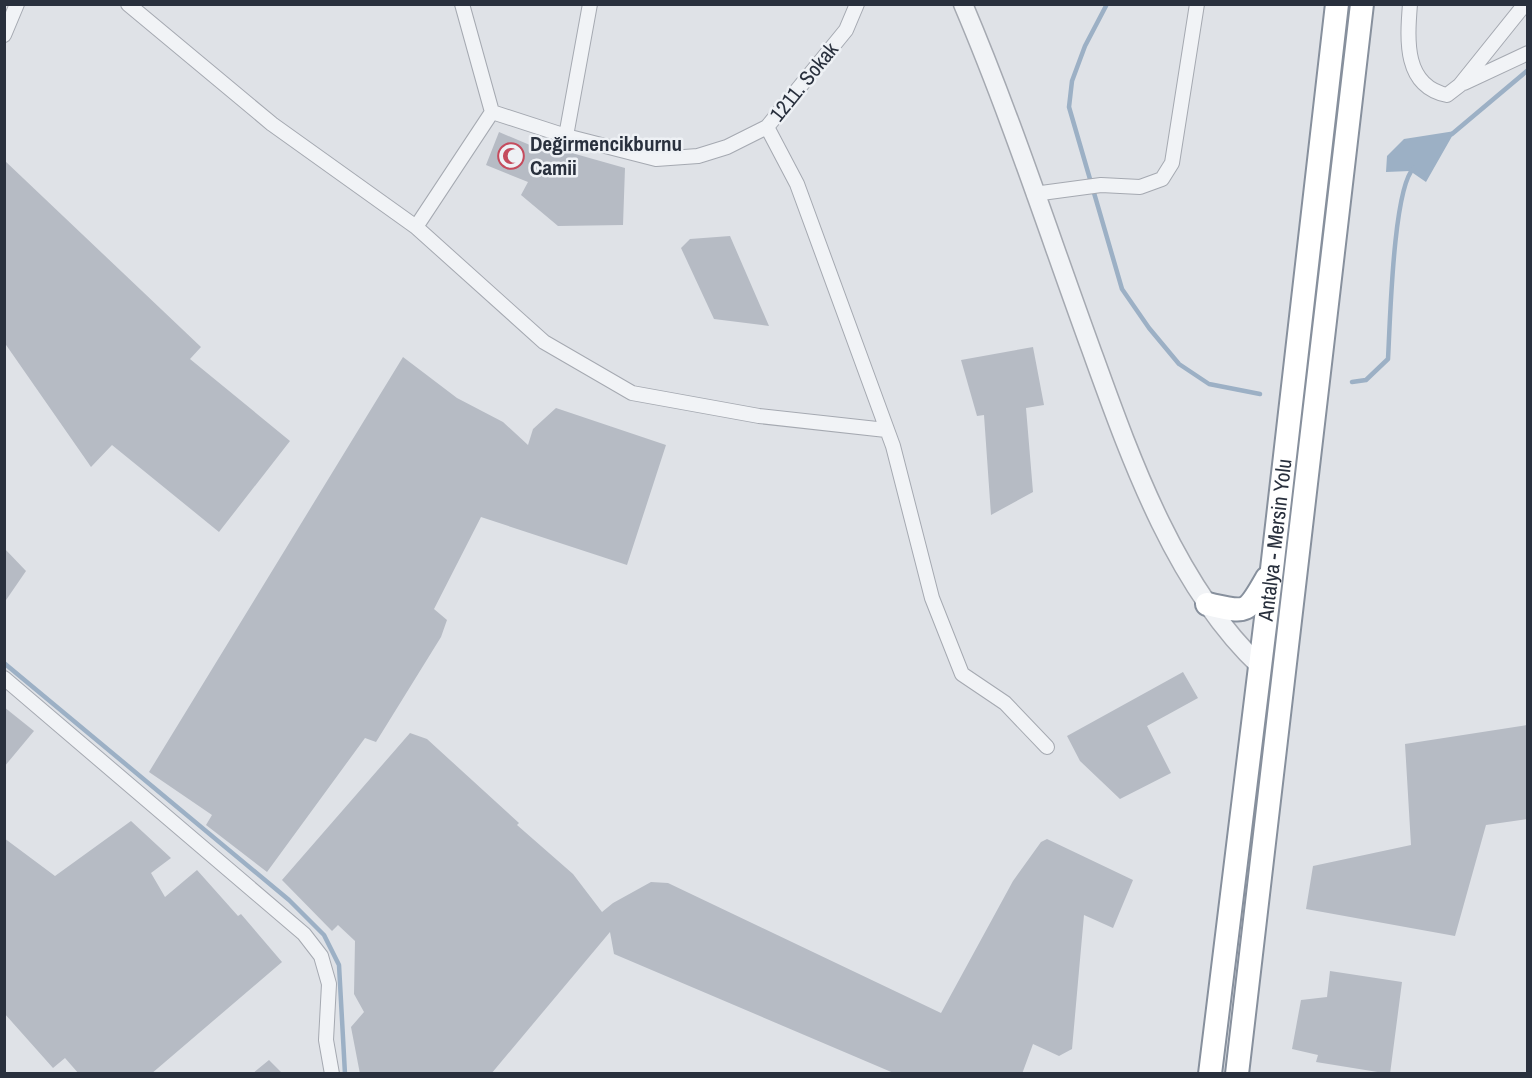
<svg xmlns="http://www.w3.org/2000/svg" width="1532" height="1078" viewBox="0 0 1532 1078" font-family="'Archivo Narrow',sans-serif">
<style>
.water{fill:#9cb0c5}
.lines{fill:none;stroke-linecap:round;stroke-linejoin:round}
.stream{stroke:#9cb0c5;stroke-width:4.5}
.building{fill:#b6bbc4}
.minor-casing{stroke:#a5a9b1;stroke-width:16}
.tertiary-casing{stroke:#a5a9b1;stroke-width:21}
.trunk-casing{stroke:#87909d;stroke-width:26}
.minor{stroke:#f1f3f6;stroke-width:14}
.tertiary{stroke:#f1f3f6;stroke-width:18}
.trunk{stroke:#fff;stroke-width:22}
.labels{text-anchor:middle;stroke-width:5;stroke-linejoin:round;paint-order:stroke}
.street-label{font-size:21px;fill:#29303d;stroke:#eef1f5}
.poi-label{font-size:21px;font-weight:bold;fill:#29303d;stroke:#eef1f5;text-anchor:start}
</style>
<rect width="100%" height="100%" fill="#dfe2e7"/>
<path class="water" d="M1455,131L1426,182L1410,171L1386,172L1387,156L1404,139Z"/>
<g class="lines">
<path class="stream" d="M1107,4L1085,46L1072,81L1069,107L1122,289L1149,328L1179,364L1209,384L1260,394
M1452,134L1528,70
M1352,382L1366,380L1388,359C1390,325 1393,186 1414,168
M4,663L289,900L324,935L339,965L345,1074"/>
</g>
<path class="building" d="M499,132L544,151L547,146L625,168L623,225L558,226L521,195L528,182L486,165Z
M4,160L201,347L190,359L290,441L219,532L112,445L91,467L4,342Z
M730,236L769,326L714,319L681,248L690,239Z
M1033,347L1044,405L1026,408L1033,492L991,515L984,415L977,416L961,360Z
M403,357L457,398L503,422L528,445L533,429L556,408L666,445L627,565L481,517L434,609L447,620L441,637L376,742L365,738L267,872L206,825L212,815L149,772Z
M4,548L26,571L4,603Z
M1183,672L1198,698L1147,726L1171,773L1120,799L1080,761L1067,736Z
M4,707L34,731L4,767Z
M1527,725V819L1486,825L1455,936L1306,909L1313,866L1411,845L1405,744Z
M410,733L427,739L519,823L517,825L573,874L602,912L613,903L651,882L668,883L941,1013L1013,881L1041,842L1047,839L1133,880L1113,928L1084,915L1072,1049L1059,1056L1033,1044L1022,1074H896L614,954L610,932L491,1074H360L351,1027L364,1012L354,994L355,941L338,925L332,931L282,880Z
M131,821L171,858L151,873L165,897L197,870L238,916L241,914L282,962L151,1074H79L65,1058L53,1068L4,1013V838L55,876Z
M1330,971L1402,982L1390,1074L1316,1062L1318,1055L1292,1049L1301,1000L1327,997Z
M269,1060L283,1074H252Z"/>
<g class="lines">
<g class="minor-casing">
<path id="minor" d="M128,4L272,124L416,227L544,342L632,393L759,416L886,430
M1410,4C1407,41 1404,86 1447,95L1460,85L1525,4
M4,35L17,4
M1464,83L1528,53
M492,112L566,136L656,159L698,156L727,147L767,127L846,30L857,4
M767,127L797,184L893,446L932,598L962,674L1005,703L1047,747
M566,136L590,4
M1034,194L1101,185L1140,187L1162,179L1172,163L1197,4
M416,227L492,112L462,4
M4,678L304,934L321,956L329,984L326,1040L332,1074"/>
</g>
<g class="tertiary-casing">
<path id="tertiary" d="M963,4C1011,117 1049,234 1091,349C1130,457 1175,586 1260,666"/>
</g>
<g class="trunk-casing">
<g id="trunk">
<path d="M1207,604C1248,613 1246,615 1267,578"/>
<path id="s1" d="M1210,1074L1272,569L1337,4"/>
<path d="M1237,1074L1362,4"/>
</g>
</g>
<use href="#minor" class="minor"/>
<use href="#tertiary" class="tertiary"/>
<use href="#trunk" class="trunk"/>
</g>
<defs>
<g id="mosque-ring" transform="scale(1.35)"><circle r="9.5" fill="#eef1f5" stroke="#c54b5d" stroke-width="1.5"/><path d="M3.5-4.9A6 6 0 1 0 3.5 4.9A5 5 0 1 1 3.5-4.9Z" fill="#c54b5d"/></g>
</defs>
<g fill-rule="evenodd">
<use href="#mosque-ring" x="511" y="156"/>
</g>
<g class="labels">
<g class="street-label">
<text transform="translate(804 82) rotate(-51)" y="7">1211. Sokak</text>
<text dy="7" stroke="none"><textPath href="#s1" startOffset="538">Antalya - Mersin Yolu</textPath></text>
</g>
<g class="poi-label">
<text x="530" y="151">Değirmencikburnu<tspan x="530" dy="24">Camii</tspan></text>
</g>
</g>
<rect width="1532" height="1078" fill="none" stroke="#29303d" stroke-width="12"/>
</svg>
